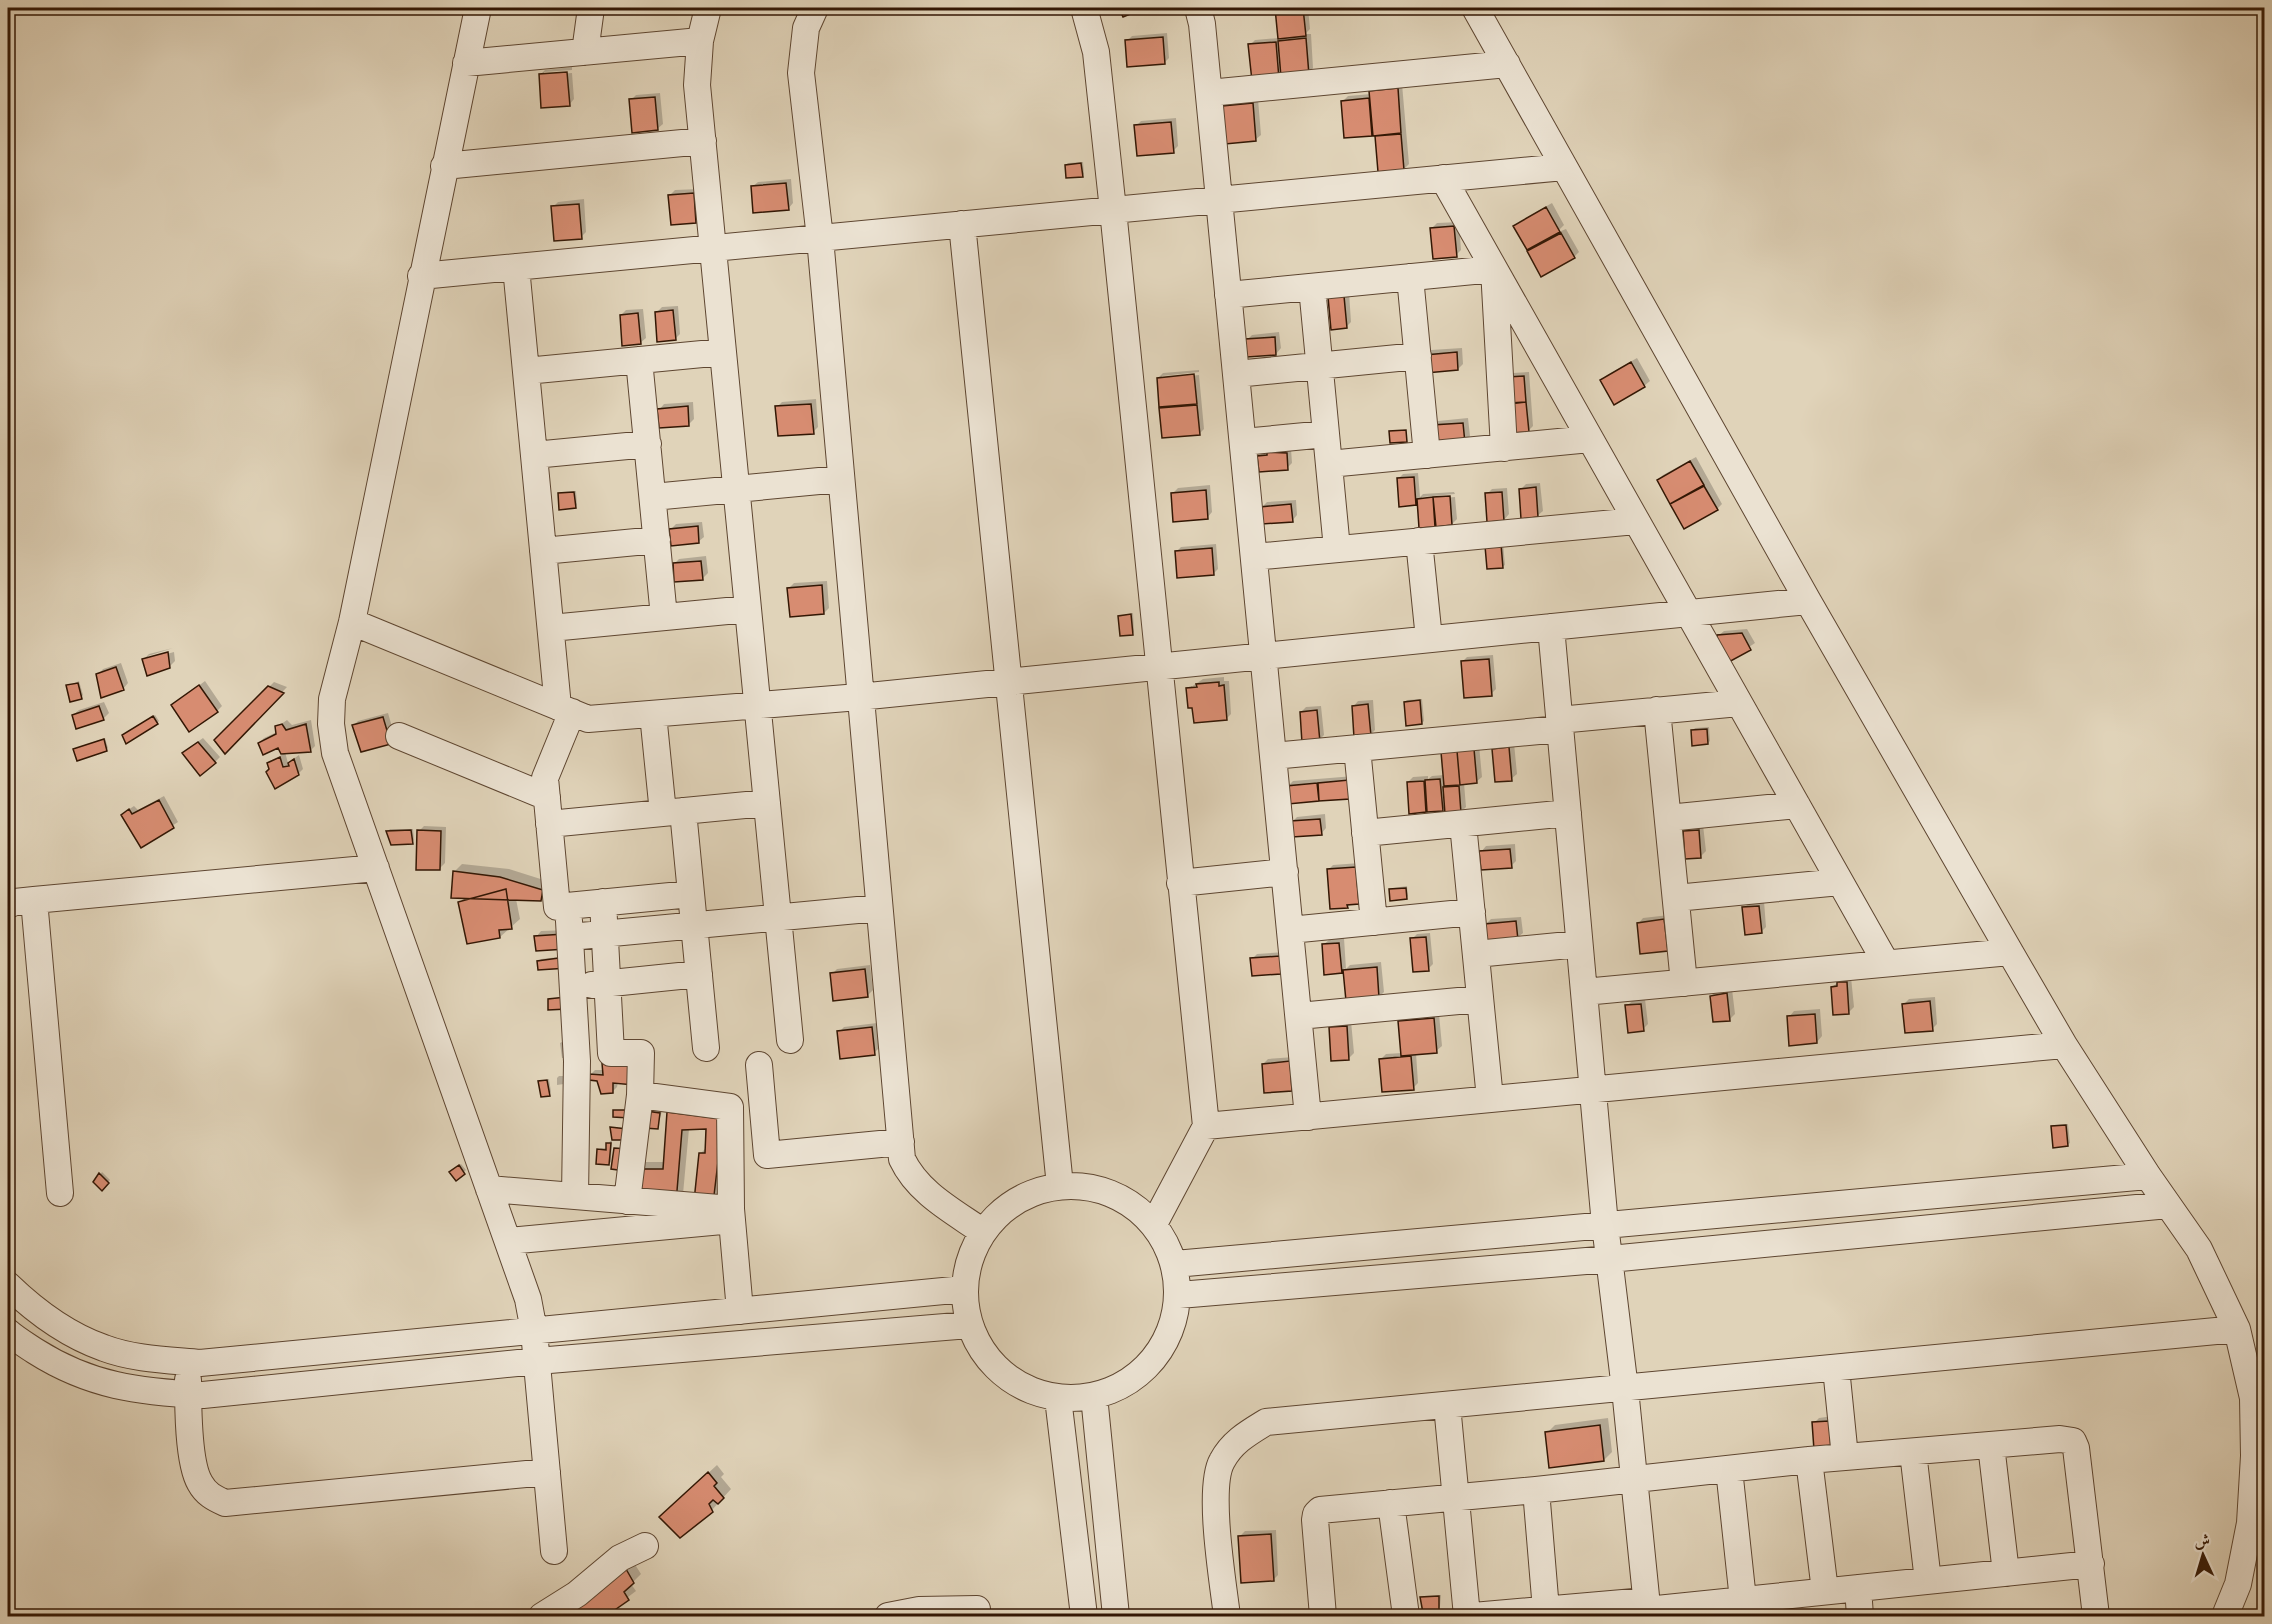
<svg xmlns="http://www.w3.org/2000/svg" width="2272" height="1624" viewBox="0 0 2272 1624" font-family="'Libre Caslon Text',Amiri,serif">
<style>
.shadow{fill:#0003;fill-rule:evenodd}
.building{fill:#d78c71;stroke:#331704;stroke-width:1.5}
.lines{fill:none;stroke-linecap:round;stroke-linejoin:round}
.minor-casing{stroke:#5e4631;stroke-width:28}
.minor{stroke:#ebe2d2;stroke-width:26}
</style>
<rect width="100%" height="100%" fill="#e0d3b9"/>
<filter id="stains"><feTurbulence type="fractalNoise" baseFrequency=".00333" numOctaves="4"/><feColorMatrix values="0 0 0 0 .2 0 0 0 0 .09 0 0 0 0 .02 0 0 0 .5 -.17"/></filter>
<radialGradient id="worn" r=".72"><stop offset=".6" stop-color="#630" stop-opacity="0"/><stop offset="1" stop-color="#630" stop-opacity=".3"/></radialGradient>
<path class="shadow" d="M1276,8H1308L1310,29L1305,34H1311L1313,68L1308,74L1280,76L1250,45L1255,40L1279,38Z
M1167,33L1169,58L1164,63L1127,41L1132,36Z
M572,67V70L544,72V75L572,73L574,99L569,105L540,75L545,70Z
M1402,84L1409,164L1404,169L1379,171L1376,134L1346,137L1343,101L1348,96L1371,94V91L1376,86Z
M660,93L663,124L657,129L631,100L636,95Z
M1258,99L1261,135L1255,140L1224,106L1229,101Z
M1176,118L1178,146L1173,151L1136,126L1141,121Z
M1083,162L1084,174L1082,176L1066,165L1068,163Z
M791,179L793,203L788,209L752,187L758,182Z
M699,189L701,216L696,221L669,196L675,190Z
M584,199L586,232L581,237L553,207L558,202Z
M1552,203L1564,225L1556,233L1566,229L1579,252L1574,257L1529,252L1537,244L1515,226L1520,221Z
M1459,222L1461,250L1456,255L1432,228L1437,223Z
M1349,292L1351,322L1346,327L1329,298Z
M678,306L680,334L675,339L656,313L662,307Z
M643,309L646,338L640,343L621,315L626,310Z
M1279,332L1281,348L1276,354L1247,340L1252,335Z
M1462,348L1463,364L1458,369L1426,356L1431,350Z
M1637,358L1650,381L1644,386L1602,380L1607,375Z
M1199,370V372L1162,376V379L1199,375L1204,429L1199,434L1163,437L1158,378L1163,373Z
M1529,372L1533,426L1528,431L1513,432L1508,378L1513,373Z
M816,399L818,427L813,432L777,407L782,402Z
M693,402L694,419L689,424L659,410L664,404Z
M1468,418L1470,436L1464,441L1433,426L1438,421Z
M1291,449L1292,463L1287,468L1259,456L1264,451Z
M1696,457L1722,504L1717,509L1684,527L1658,480L1663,475Z
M1418,473L1420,497L1423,494L1454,492L1455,494L1422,497V500L1455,497L1457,519L1452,524L1420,527L1418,501L1415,504L1398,479L1403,474Z
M1540,483L1543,511L1537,516L1521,489L1526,484Z
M1210,485L1212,512L1207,518L1173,493L1178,488Z
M1507,488L1509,514L1504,520L1487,494L1492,489Z
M576,491L577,505L575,507L560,494L562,492Z
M1296,500L1297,515L1292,521L1262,507L1267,502Z
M702,522L704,537L698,542L671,529L676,524Z
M1503,543L1505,565L1502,567L1489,568Z
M1216,544L1218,569L1213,574L1176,552L1181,547Z
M706,556L708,573L702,579L674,564L679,559Z
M827,581L829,608L824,613L789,588L794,583Z
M1133,613L1134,632L1132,634L1120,616Z
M1747,629L1755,643L1728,661L1718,636L1724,631Z
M173,648L148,656V659L174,652L175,661L169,667L144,659L149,654Z
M1493,655L1496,689L1491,694L1462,662L1467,657Z
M121,663L128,683L123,689L98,675L103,669Z
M1224,677V681H1229L1231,714L1226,719L1188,689L1203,679ZM1204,685L1191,689V686Z
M79,681L83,695L81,698L68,686Z
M205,681L222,706L217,711L173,705Z
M274,682L287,687L225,752L216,741Z
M1422,699L1424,721L1422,723L1405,702L1407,700Z
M1373,700L1375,730L1370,735L1353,707L1358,701Z
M104,702L109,713L104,718L77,727L73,715L79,710Z
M1321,706L1324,735L1319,740L1301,712L1306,707Z
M388,713L395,737L353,726L358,721Z
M155,715L159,721L157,723L127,742L126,733Z
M287,720L292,725L311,720L315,746L310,751L285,752L288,763L299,755L303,769L298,774L270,770L269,763L283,754L279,746L259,743L264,738L277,732V727Z
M1709,727L1710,741L1708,743L1693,730L1695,728Z
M105,738L108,748L106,750L74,749Z
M203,738L220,757L215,762L189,748Z
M1514,743L1517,774L1511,779L1494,749L1499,744Z
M1479,745L1482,777L1476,782L1464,783L1466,807L1461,812L1446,806L1442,810L1429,808L1425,811L1408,782L1413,777L1428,776V779L1432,776L1444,775Z
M1354,776L1350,797L1289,802L1288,786L1293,781Z
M164,796L178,822L141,846L128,810L134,806L138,810Z
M1325,814L1326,828L1321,834L1292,822L1297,817Z
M1703,825L1706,851L1700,857L1684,832L1689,826Z
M424,826L446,827L445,863L440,868L419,831Z
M390,829H413L414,840L412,842L388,831Z
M1515,844L1516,861L1511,866L1481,852L1486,846Z
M1360,863L1363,897L1358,902L1351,903L1347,907L1328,870L1333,865Z
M462,864L509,869L550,882L549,891L541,900L516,899L520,919L500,937L459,903L465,897L454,872Z
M1407,886L1408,896L1406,898L1391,890L1393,888Z
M1764,901L1766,927L1761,932L1744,908L1749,903Z
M1669,915L1673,944L1668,949L1638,924L1643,918Z
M1521,917L1523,933L1517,938L1486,924L1491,919Z
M569,930L570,943L536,937L541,931Z
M1430,933L1433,964L1428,969L1412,939L1417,934Z
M1344,938L1346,969L1350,965L1381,962L1384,992L1379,997L1347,1000L1345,968L1341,972L1323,945L1329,940Z
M1285,952L1286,967L1281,972L1252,959L1257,954Z
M568,956L567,966L539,961L541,959Z
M870,965L873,990L868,995L832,974L837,969Z
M1851,977L1854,1007L1849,1012L1832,987L1844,978Z
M1732,989L1735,1014L1730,1019L1711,996L1716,991Z
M1935,997L1937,1024L1932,1029L1904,1004L1909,999Z
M1645,999L1648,1024L1643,1029L1627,1006L1632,1001Z
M1820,1009L1822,1036L1817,1042L1789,1017L1794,1011Z
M1439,1014L1442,1046L1436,1051L1416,1053L1418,1083L1413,1088L1381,1059L1386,1054L1402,1053L1400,1022L1405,1017Z
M1351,1021L1354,1053L1349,1058L1330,1028L1335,1023Z
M877,1023L879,1048L874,1053L839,1032L844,1027Z
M566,1040L572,1058H562L560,1043Z
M1294,1057L1296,1084L1291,1089L1263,1064L1268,1059Z
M595,1070H604L618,1082L617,1087L612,1092L590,1075Z
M559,1076H566L564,1084L557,1085V1078Z
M549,1079L551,1092L549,1095L540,1082Z
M676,1105L730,1112L721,1194L713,1202L700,1154L706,1148L708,1128L689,1129L683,1194L633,1196L644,1162H665L668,1113Z
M649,1110L662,1111L657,1128Z
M2068,1124L2070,1143L2067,1145L2053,1127L2055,1125Z
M610,1141H612L611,1162L609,1164L598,1150L601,1148H608Z
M461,1164L466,1170L456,1179L451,1172Z
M102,1172L110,1180L102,1189L95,1182Z
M1833,1416L1836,1442L1830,1447L1814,1423L1819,1418Z
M1608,1418L1612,1452L1604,1460L1547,1433L1555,1425Z
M717,1465L724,1474L721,1477L731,1489L712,1510L680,1536L669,1509Z
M1276,1530L1278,1575L1273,1580L1240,1536L1245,1531Z
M634,1563L641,1574L631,1584L636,1591L603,1616H556Z
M1441,1595L1440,1606L1438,1609L1422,1598L1424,1596Z"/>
<path class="building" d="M1119,8H1145L1123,17Z
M1275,8H1303L1306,36L1278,39Z
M1163,37L1165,64L1127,67L1125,40Z
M1306,38L1309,75L1281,77L1278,41Z
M1276,42L1279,79L1252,81L1248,44Z
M567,72L570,106L541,108L539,74Z
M1398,88L1401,133L1373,136L1369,91Z
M655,97L658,130L632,133L629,99Z
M1369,98L1372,136L1344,138L1341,101Z
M1253,103L1256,141L1225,144L1222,106Z
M1171,122L1174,153L1137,156L1134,125Z
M1401,134L1404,170L1378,172L1375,136Z
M1081,163L1083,177L1066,178L1065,165Z
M786,183L789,210L753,213L751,186Z
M694,193L696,223L671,225L668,195Z
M579,204L582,239L554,241L551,206Z
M1546,207L1560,232L1527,250L1513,226Z
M1454,226L1457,257L1433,259L1430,228Z
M1561,233L1575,258L1541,277L1527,251Z
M1344,296L1347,328L1331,330L1328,297Z
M673,310L676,340L657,342L655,312Z
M638,313L641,344L622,346L620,315Z
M1275,337L1276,355L1247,357L1245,339Z
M1457,352L1458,370L1426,373L1425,355Z
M1631,362L1645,387L1614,405L1600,380Z
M1194,374L1197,404L1159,407L1157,378Z
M1524,376L1526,402L1509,403L1507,377Z
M1526,402L1529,432L1511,433L1509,404Z
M811,404L814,434L778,436L775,406Z
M1197,405L1200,435L1162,438L1159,408Z
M688,406L689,426L659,428L657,409Z
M1463,423L1465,443L1437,445L1432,425Z
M1406,430L1407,442L1390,443L1389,431Z
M1267,452L1287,453L1288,470L1259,472L1257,456L1267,455Z
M1690,461L1704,485L1670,504L1657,480Z
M1414,477L1416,505L1399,507L1397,478Z
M1704,486L1718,510L1684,529L1670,504Z
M1536,487L1538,517L1521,519L1519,489Z
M1206,490L1208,519L1173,522L1171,493Z
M574,492L576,508L559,510L558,493Z
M1502,492L1504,521L1487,522L1485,493Z
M1450,496L1452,525L1436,527L1433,497Z
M1433,497L1435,527L1419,528L1417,499Z
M1291,504L1293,522L1262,524L1260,507Z
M698,526L699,543L671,546L669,529Z
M1501,544L1503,568L1487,569L1485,546Z
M1212,548L1214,575L1177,578L1175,551Z
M701,561L703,580L674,582L673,563Z
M822,585L824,614L790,617L787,588Z
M1131,614L1133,635L1120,636L1118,616Z
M1742,633L1751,650L1727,663L1718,646L1717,635Z
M168,652L170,668L147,676L142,659Z
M1489,659L1492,696L1464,698L1461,661Z
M116,667L124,690L101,698L96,674Z
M1219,682V686L1224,685L1227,720L1194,723L1192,708H1188L1186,688L1197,687L1196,684Z
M78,683L82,699L70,702L66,685Z
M199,685L218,712L189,732L171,705Z
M268,686L284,693L225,754L214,740Z
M1420,700L1422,724L1406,726L1404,702Z
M1368,704L1371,736L1354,738L1352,706Z
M99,706L104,720L76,729L72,715Z
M1317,710L1320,742L1302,743L1300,712Z
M153,716L158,724L126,744L122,735Z
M383,717L391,744L361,752L352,725Z
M282,724L286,730L306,724L311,752L281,754L278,748L263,755L258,743L276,734L275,726Z
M1707,729L1708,744L1692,746L1691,730Z
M104,739L107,751L77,761L73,749Z
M198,742L216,763L200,776L182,753Z
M1509,747L1512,781L1495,782L1492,749Z
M1474,749L1477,783L1460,785L1457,751Z
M1457,751L1460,785L1444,786L1441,752Z
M280,757L283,767L289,766L288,763L294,759L299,775L275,789L266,772L269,769L267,763Z
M1440,779L1443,811L1427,812L1425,780Z
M1349,780L1350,799L1319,801L1318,783Z
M1424,781L1426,812L1409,814L1407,782Z
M1317,783L1319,801L1288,804L1286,786Z
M1459,786L1461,813L1445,814L1443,787Z
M159,800L174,828L141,848L121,815L129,809L132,814Z
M1320,819L1322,835L1292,837L1290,821Z
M411,830L413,844L391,845L386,831Z
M417,830L441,831L440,870H416Z
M1699,830L1701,858L1685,859L1683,831Z
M1510,849L1512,868L1481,870L1479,851Z
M1356,867L1359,904L1347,905L1348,908L1330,909L1327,869Z
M453,871L500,877L543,890L541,901L451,898Z
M1406,888L1407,899L1390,901L1389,889Z
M506,889L512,929L499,930L500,938L467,944L458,902Z
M1759,906L1762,933L1745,935L1742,907Z
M1664,919L1668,951L1640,954L1637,923Z
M1516,921L1518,940L1486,943L1484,924Z
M564,934L566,949L536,951L534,936Z
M1426,937L1429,971L1413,972L1410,938Z
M1339,943L1342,973L1324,975L1322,944Z
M1280,956L1281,974L1252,976L1250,958Z
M566,957L568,968L538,970L537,961Z
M1377,967L1379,998L1346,1001L1343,970Z
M865,969L868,997L833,1001L830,973Z
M1837,982H1847L1849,1014L1833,1015L1831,987L1837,986Z
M1727,993L1730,1021L1713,1022L1710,996Z
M566,997L567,1009L548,1010V999Z
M1930,1001L1933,1031L1905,1033L1902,1004Z
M1641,1004L1644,1031L1628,1033L1625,1005Z
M1815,1014L1817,1043L1789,1046L1787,1016Z
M1434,1018L1437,1053L1401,1056L1398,1021Z
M1347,1026L1349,1060L1331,1061L1329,1027Z
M872,1027L875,1055L840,1059L837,1031Z
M1411,1056L1414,1090L1382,1092L1379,1059Z
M634,1061V1085L613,1083V1093L601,1094L597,1081L589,1080V1074L603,1075L602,1063Z
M1290,1061L1292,1091L1264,1093L1262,1064Z
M547,1080L550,1096L541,1097L538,1081Z
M613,1110H629V1118L613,1117Z
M646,1111L660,1113L658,1129L644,1128Z
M667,1112L723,1119L713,1204L694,1201L699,1153H705L706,1129L682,1130L676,1203L631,1197L634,1169H663Z
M2066,1125L2068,1146L2053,1148L2051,1126Z
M610,1127L627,1129V1140H612Z
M606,1143H611L609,1165L596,1164L597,1149L606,1150Z
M614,1148L628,1149L625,1171L611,1169Z
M459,1165L465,1174L456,1181L449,1172Z
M99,1173L109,1183L102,1191L93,1182Z
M1829,1421L1831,1449L1814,1450L1812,1422Z
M1600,1425L1604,1461L1549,1468L1545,1432Z
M708,1472L717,1483L714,1486L724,1498L718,1504L713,1500L709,1504L713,1512L680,1538L659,1517Z
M1271,1534L1274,1581L1241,1583L1238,1536Z
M626,1569L634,1583L624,1592L629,1600L606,1616H556Z
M1439,1596V1610L1423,1613L1420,1597Z"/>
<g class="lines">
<g class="minor-casing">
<path id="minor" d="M478,8L352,622L332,699L331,724L335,753L528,1299L534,1331L554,1551
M708,8L700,41L697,85L790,1040
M815,8L806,28L801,73L820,238L902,1159C918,1193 953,1211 983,1232
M1084,8L1096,52L1113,210L1206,1126L1154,1224
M1198,8L1202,24L1308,1117
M1475,8L1808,601L2010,952L2064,1045L2148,1176L2199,1249L2237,1329L2253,1398L2254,1456L2250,1523L2238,1584L2225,1616
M585,52L591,8
M466,63L700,41
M1209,93L1507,64
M444,166L703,141
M1443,178L1886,963
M962,224L1060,1186
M516,267L558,707
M421,276L1564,167
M1410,277L1427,455
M1312,287L1337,549
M1228,295L1494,269L1504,448
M639,360L664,617
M526,371L723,352
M1236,374L1418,356
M1243,442L1326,434
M534,455L648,444
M1329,464L1590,439
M653,497L840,479
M1419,541L1429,639
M543,551L657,540
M1254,557L1636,521
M352,622L588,719L859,697L1808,601
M1551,627L1605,1225L1625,1389L1648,1616
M551,628L748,609
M1657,710L1684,983
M572,712L545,778L557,907L691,894
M653,714L663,813
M1559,720L1739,703
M399,736L547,797
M1357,748L1374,922
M1273,756L1560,729
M683,811L706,1048
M1668,818L1797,805
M549,824L767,803
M1463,824L1490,1099
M1365,833L1568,813
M1180,883L1285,872
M1676,898L1840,882
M34,900L60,1193
M603,902L611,1053H641L640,1095L627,1201
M8,905L15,902L34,900L376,868
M569,921L577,1061L575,1196
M1290,930L1472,912
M570,937L879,908
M1476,954L1579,944
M592,985L699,974
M1584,992L2010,952
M1299,1016L1480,999
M759,1065L767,1155L901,1142
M640,1095L730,1107L731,1209L740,1311
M1206,1126L2064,1045
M965 1292a106 106 0 1 1 212 0a106 106 0 1 1-212 0Z
M489,1189L731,1209
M508,1241L722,1221
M1175,1264L2148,1176
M8,1285C36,1312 67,1335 104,1348C133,1359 168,1360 200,1363L964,1289
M1179,1295L1610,1259L2168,1205
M8,1332C16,1339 26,1345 35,1351C90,1386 139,1392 203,1395L537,1361L969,1325
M1836,1368L1845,1457
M188,1380C188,1405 188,1463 200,1483C206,1494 214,1498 225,1503L547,1472
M1094,1396L1116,1616
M1058,1398L1084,1616
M1447,1405L1467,1616
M1991,1445L2006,1573
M1913,1452L1928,1581
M1809,1460L1825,1591
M1729,1469L1743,1600
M1536,1490L1546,1610
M1391,1503L1406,1616
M1858,1588L1860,1616
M1647,1610L2091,1564
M542,1616L577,1594L620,1558L645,1546
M888,1616L919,1610L977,1609
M1227,1616C1223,1583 1207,1488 1222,1461C1232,1442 1248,1433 1266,1422L2237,1329
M1323,1616L1315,1520L1316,1514L1320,1510L1536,1490L1809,1460L2060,1439L2073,1441L2076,1448L2096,1616
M1473,1616L1646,1601"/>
</g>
<use href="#minor" class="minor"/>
</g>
<rect width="2272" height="1624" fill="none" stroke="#e0d3b9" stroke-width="30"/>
<rect x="9" y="9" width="2254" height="1606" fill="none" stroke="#331704" stroke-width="3"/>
<rect x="15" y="15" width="2242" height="1594" fill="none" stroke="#331704" stroke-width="1.5"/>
<g transform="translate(2203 1555) rotate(356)" stroke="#ebe2d2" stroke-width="4.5" paint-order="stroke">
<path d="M0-4.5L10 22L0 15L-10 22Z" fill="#331704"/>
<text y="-9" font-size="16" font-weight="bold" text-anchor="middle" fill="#331704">ش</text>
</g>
<rect width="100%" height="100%" filter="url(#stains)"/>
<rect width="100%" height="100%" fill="url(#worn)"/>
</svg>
